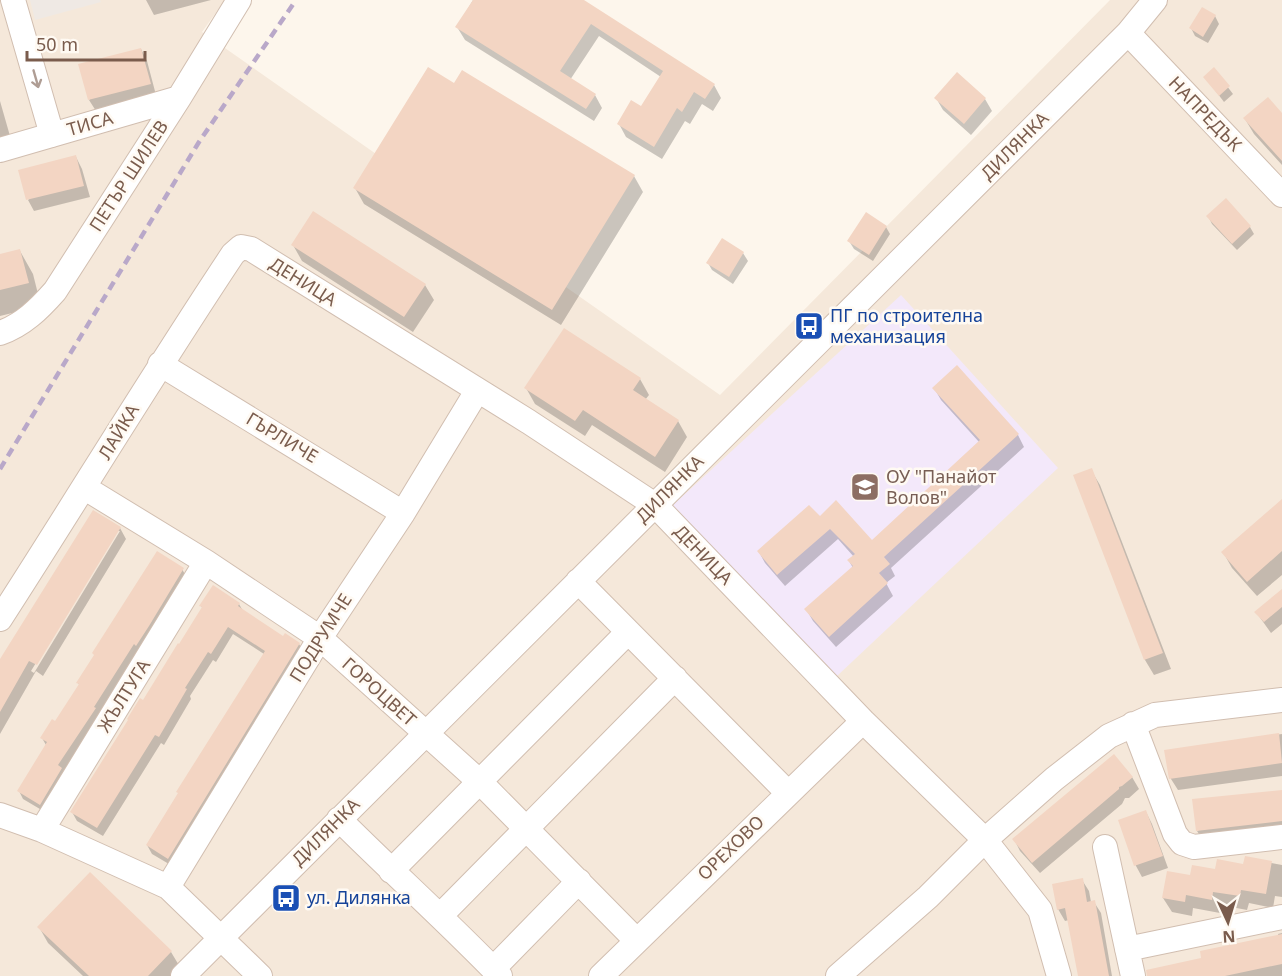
<svg xmlns="http://www.w3.org/2000/svg" width="1282" height="976" viewBox="0 0 1282 976" font-family="'Noto Sans',sans-serif">
<style>
.residential{fill:#f5e8da}
.industrial{fill:#efe9e4}
.education{fill:#f3e8fa}
.shadow{fill:#0003;fill-rule:evenodd}
.building{fill:#f3d5c3}
.lines{fill:none;stroke-linecap:round;stroke-linejoin:round}
.minor-casing{stroke:#d1beb0;stroke-width:26}
.minor{stroke:#fff;stroke-width:24}
.rail{stroke:#b9a8c9;stroke-width:4.5;stroke-dasharray:9 6;stroke-linecap:butt}
.oneway{stroke:#af9d94}
.labels{text-anchor:middle;stroke-width:5;stroke-linejoin:round;paint-order:stroke}
.street-label{font-size:18px;fill:#7a5c4d;stroke:#fffaf3}
.transit-label{font-size:18px;fill:#164399;stroke:#fffaf3;text-anchor:start}
.education-label{font-size:18px;fill:#785e54;stroke:#fffaf3;text-anchor:start}
</style>
<rect width="100%" height="100%" fill="#fdf6ec"/>
<path class="residential" d="M0,0H225L202,32L720,395L1110,0H1282V976H0Z"/>
<path class="industrial" d="M30,0H100L101,2L35,20Z"/>
<path class="education" d="M901,295L1058,468L837,676L672,506Z"/>
<path class="shadow" d="M146,0H211L154,15Z
M473,0H582L714,85L721,98L713,111L702,104L690,124L685,121L662,159L626,137L619,124L641,108L661,77L599,36L570,80L595,95L602,108L594,121L465,40L457,27Z
M1215,16L1219,24L1208,43L1195,36L1191,28Z
M141,49L147,61L156,95L96,111L89,100Z
M1214,69L1233,94L1224,102L1205,77Z
M455,85L634,176L643,192L561,325L364,204L355,188Z
M936,98L985,99L992,111L971,135L943,110Z
M0,101L10,136L0,139Z
M1282,115V165L1254,134L1245,119Z
M76,157L82,169L90,197L34,211L28,200Z
M1208,216L1250,227L1254,234L1237,250L1212,224Z
M886,227L890,234L873,261L854,249L849,241Z
M293,245L425,285L434,300L413,332L302,261Z
M20,251L33,274L41,306L0,316V256Z
M743,253L748,261L733,284L712,270L708,263Z
M640,379L649,395L645,400L678,421L687,437L665,472L592,425L585,436L535,404L526,388Z
M934,388L1018,435L1024,447L891,568L895,576L886,583L893,596L836,647L813,621L806,609L853,568L849,561L854,557L838,539L785,586L765,563L759,552L820,518L872,542L979,442L941,400Z
M1091,470L1100,485L1171,669L1154,675L1145,660Z
M1282,501V575L1257,596L1232,568L1223,552Z
M93,512L120,528L126,539L43,676L36,671L0,734V662ZM116,531H120L34,673L31,671Z
M182,569L187,578L63,772L66,778L45,812L23,799L19,791L46,745L42,738L56,723L80,686L78,683Z
M1282,591V624L1271,633L1256,612Z
M239,604L243,611L284,638L299,644L304,652L174,867L152,854L147,845L264,654L233,634L216,662L213,660L190,696L191,699L164,745L161,743L103,836L77,821L72,812L180,646L203,609L201,606Z
M1282,734V776L1178,790L1171,779L1165,751Z
M1132,777L1139,789L1129,798H1125L1122,804L1040,873L1020,851L1014,839Z
M1282,792V833L1204,842L1197,831Z
M1146,812L1152,824L1168,868L1142,877L1136,866L1120,821Z
M1246,858L1282,865V897L1275,896L1273,908L1249,903L1247,910L1221,905L1220,913L1193,908L1192,916L1172,912L1163,898L1192,876L1245,866Z
M1082,880L1089,891L1091,902H1094L1101,913L1112,976H1079L1069,920L1065,921L1058,909Z
M39,927L171,952L180,967L172,976H83L48,943Z
M1282,933V976H1148L1279,937L1278,934Z"/>
<path class="building" d="M473,0H584L715,84L705,99L694,92L682,112L677,108L654,147L617,124L631,100L641,106L663,71L591,24L560,71L596,94L586,109L455,27Z
M1202,7L1216,15L1203,37L1189,28Z
M141,48L151,84L88,100L78,64Z
M428,67L454,83L462,70L635,175L552,310L353,188Z
M1214,67L1230,86L1219,96L1203,77Z
M957,72L986,98L964,124L934,98Z
M1268,97L1282,113V161L1243,118Z
M76,155L84,186L26,200L18,170Z
M1226,198L1251,226L1232,244L1206,216Z
M313,211L426,284L404,317L291,245Z
M866,212L887,226L869,255L847,241Z
M722,238L744,252L729,277L706,263Z
M20,249L29,283L0,290V254Z
M564,328L641,378L633,390L679,420L655,457L583,410L575,421L524,388Z
M957,365L1019,434L884,557L890,564L879,573L888,583L829,637L804,609L853,566L847,560L855,554L830,529L777,575L757,551L809,505L820,516L836,500L872,540L980,440L932,388Z
M1092,468L1163,653L1144,660L1073,475Z
M1282,499V551L1247,582L1221,552Z
M93,510L121,527L37,665L29,661L0,712V659Z
M157,551L184,568L149,626L136,646L134,644L94,707L96,708L58,765L62,768L40,805L17,791L47,742L40,738L52,719L55,721L79,684L76,683L94,655L92,653Z
M213,585L240,603L238,606L283,636L285,633L300,643L168,859L146,845L178,793L176,792L265,651L228,627L211,654L208,652L185,688L187,689L159,737L155,735L97,828L70,812L128,720L127,719L140,698L143,700L178,643L179,644L202,607L199,606Z
M1282,589V607L1264,622L1254,612Z
M1279,733L1282,763L1169,779L1164,750Z
M1114,754L1133,777L1122,786L1119,787V789L1032,863L1012,839Z
M1282,790V821L1196,831L1192,799Z
M1146,810L1163,856L1134,866L1118,820Z
M1245,856L1272,861L1266,894L1241,890L1240,896L1213,892L1212,900L1186,895L1185,902L1162,898L1167,871L1190,875L1192,865L1215,869L1217,859L1243,864Z
M90,872L172,951L148,976H89L37,927Z
M1083,878L1087,902L1095,900L1109,976H1078L1065,908L1057,910L1052,884Z
M1282,934V964L1225,976H1147L1146,970L1201,958L1200,951Z"/>
<g class="lines">
<g class="minor-casing">
<path id="minor" d="M13,0L52,135
M1128,33L1282,195
M0,150L179,98
M0,333C23,325 39,309 55,291L179,98L239,0
M160,364L403,513
M85,488L206,562L320,638L480,782L637,941
M578,581L788,793
M0,619C78,498 153,374 233,254L241,247L251,249L529,422L655,505L863,721L985,840L1040,910L1059,976
M1133,724L1175,834L1182,843L1194,847L1282,837
M0,815L42,830L168,887L260,976
M339,819C392,872 448,922 500,976
M42,830L206,562
M1105,847L1133,976
M391,871L628,632
M168,887L320,638L403,513L477,391
M440,916L675,678
M1127,949L1282,917
M493,969L579,881
M183,976L1128,33L1155,0
M601,976L863,721
M838,976L928,897L985,840L1054,779L1109,736L1155,715L1282,700"/>
</g>
<use href="#minor" class="minor"/>
<path class="rail" d="M0,469L199,142L296,0"/>
</g>
<defs><path id="oneway-shaft" d="M-6 0H5M1.5-3L5.5 0L1.5 3" fill="none" stroke-width="1.6" stroke-linecap="round" stroke-linejoin="round" transform="scale(1.5)"/></defs>
<use class="oneway" href="#oneway-shaft" transform="translate(36 79) rotate(74)"/>
<defs>
<g id="bus-square" transform="scale(1.5)"><rect x="-9" y="-9" width="18" height="18" rx="4" fill="#1a4fb4" stroke="#fffaf3"/><path d="M-5-6H5V4H4V6H2V4H-2V6H-4V4H-5ZM-3.5-4V0h7V-4ZM-3.5 1.2v1.5H-2V1.2ZM2 1.2v1.5H3.5V1.2Z" fill="#fff"/></g>
<g id="school-square" transform="scale(1.5)"><rect x="-9" y="-9" width="18" height="18" rx="4" fill="#8d6e63" stroke="#fffaf3"/><path d="M0-5L7-2L0 1L-7-2ZM-4 1L0 2.5L4 1V4Q0 6-4 4Z" fill="#fff"/></g>
</defs>
<g fill-rule="evenodd">
<use href="#bus-square" x="809" y="326"/>
<use href="#school-square" x="865" y="487"/>
<use href="#bus-square" x="286" y="898"/>
</g>
<g class="labels">
<g class="street-label">
<text transform="translate(1205 114) rotate(46)" y="6">НАПРЕДЪК</text>
<text transform="translate(90 124) rotate(-16)" y="6">ТИСА</text>
<text transform="translate(1015 146) rotate(-45)" y="6">ДИЛЯНКА</text>
<text transform="translate(129 176) rotate(-57)" y="6">ПЕТЪР ШИЛЕВ</text>
<text transform="translate(303 282) rotate(32)" y="6">ДЕНИЦА</text>
<text transform="translate(119 432) rotate(-59)" y="6">ЛАЙКА</text>
<text transform="translate(282 438) rotate(31)" y="6">ГЪРЛИЧЕ</text>
<text transform="translate(670 489) rotate(-45)" y="6">ДИЛЯНКА</text>
<text transform="translate(703 555) rotate(46)" y="6">ДЕНИЦА</text>
<text transform="translate(321 638) rotate(-58)" y="6">ПОДРУМЧЕ</text>
<text transform="translate(379 692) rotate(42)" y="6">ГОРОЦВЕТ</text>
<text transform="translate(124 696) rotate(-58)" y="6">ЖЪЛТУГА</text>
<text transform="translate(326 832) rotate(-45)" y="6">ДИЛЯНКА</text>
<text transform="translate(731 848) rotate(-44)" y="6">ОРЕХОВО</text>
</g>
<g class="transit-label">
<text x="830" y="322">ПГ по строителна<tspan x="830" dy="21">механизация</tspan></text>
<text x="307" y="904">ул. Дилянка</text>
</g>
<g class="education-label">
<text x="886" y="483">ОУ "Панайот<tspan x="886" dy="21">Волов"</tspan></text>
</g>
</g>
<g transform="translate(1228 922) rotate(176)" stroke="#fffaf3" stroke-width="4.5" paint-order="stroke">
<path d="M0-4.5L10 22L0 15L-10 22Z" fill="#7a5c4d"/>
<text y="-9" font-size="16" font-weight="bold" text-anchor="middle" fill="#7a5c4d">N</text>
</g>
<path d="M27 51v9h118v-9" fill="none" stroke="#7a5c4d" stroke-width="3"/>
<text x="36" y="51" font-size="18" fill="#7a5c4d" stroke="#fffaf3" stroke-width="4.5" paint-order="stroke">50 m</text>
</svg>
